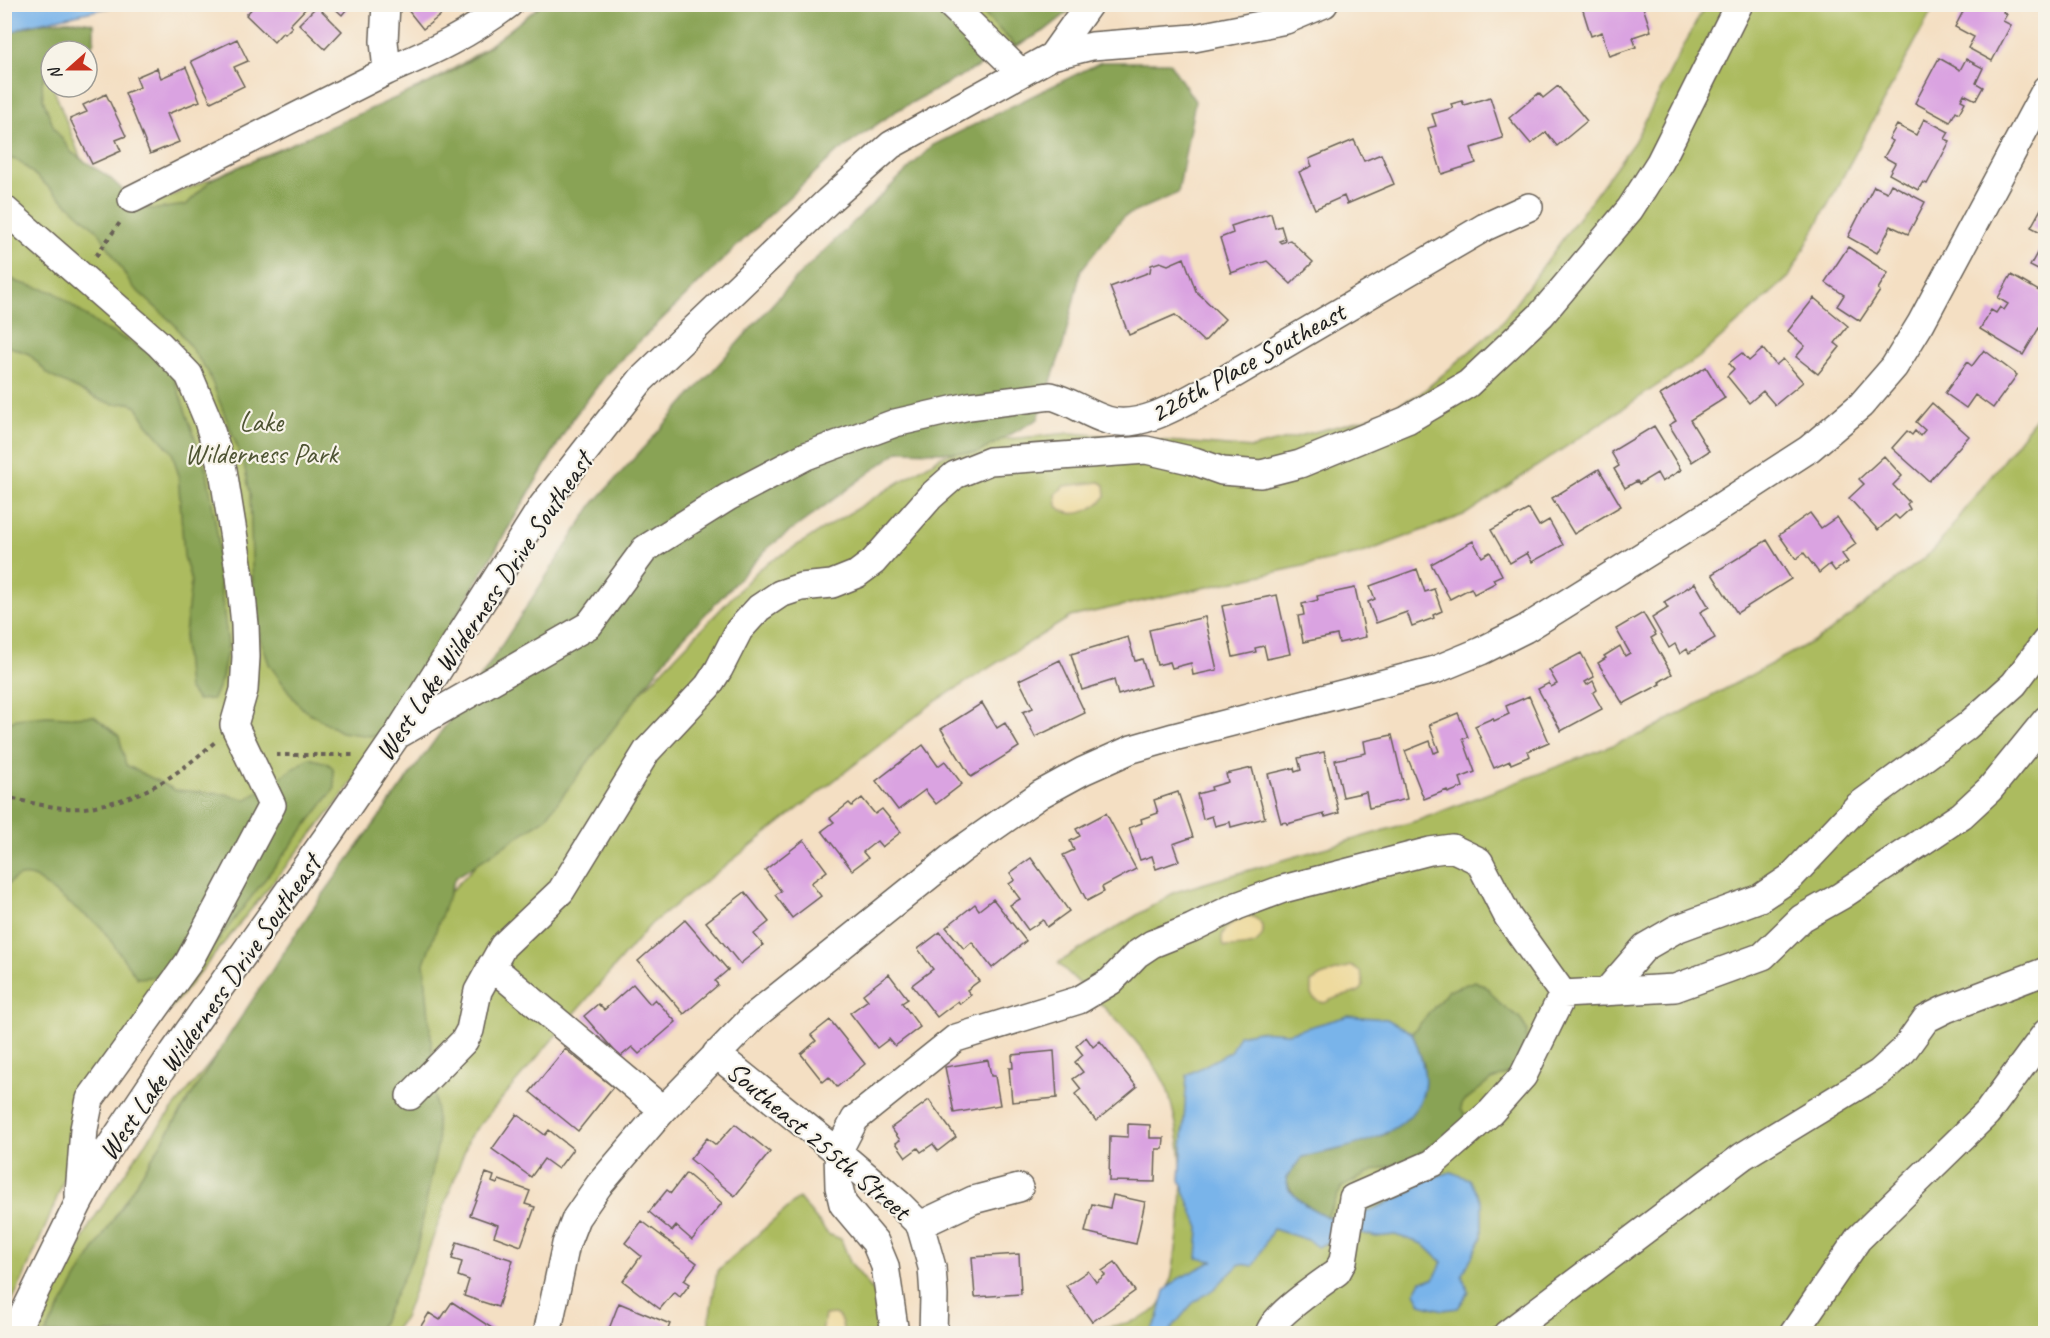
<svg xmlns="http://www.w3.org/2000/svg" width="2050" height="1338" viewBox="0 0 2050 1338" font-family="Caveat,sans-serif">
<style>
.green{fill:#acbb5e;stroke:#646c3d;stroke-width:1.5}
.forest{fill:#89a355;stroke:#526038;stroke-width:1.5}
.sand{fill:#eeda9e;stroke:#857b5d;stroke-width:1.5}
.water{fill:#79b4ea;stroke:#4a6883;stroke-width:1.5}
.building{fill:#daa3e1}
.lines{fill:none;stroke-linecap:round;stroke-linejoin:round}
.minor-casing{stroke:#686056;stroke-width:30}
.path{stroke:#686056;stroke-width:4;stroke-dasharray:4.5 4.5;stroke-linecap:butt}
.minor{stroke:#fff;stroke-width:27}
.labels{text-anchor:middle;stroke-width:4.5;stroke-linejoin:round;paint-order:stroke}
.street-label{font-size:28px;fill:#1c1c1c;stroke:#f7f3e8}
.park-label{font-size:28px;fill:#4e5433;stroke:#f7f3e8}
</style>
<rect width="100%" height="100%" fill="#f7f3e8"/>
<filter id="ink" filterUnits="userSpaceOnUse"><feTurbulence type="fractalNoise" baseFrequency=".0167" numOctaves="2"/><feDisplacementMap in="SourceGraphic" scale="12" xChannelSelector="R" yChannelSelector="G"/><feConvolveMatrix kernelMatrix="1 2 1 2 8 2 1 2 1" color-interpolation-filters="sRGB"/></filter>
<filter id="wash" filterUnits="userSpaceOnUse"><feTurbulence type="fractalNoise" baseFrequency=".008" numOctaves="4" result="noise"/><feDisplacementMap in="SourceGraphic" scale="24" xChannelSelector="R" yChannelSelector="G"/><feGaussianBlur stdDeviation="1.35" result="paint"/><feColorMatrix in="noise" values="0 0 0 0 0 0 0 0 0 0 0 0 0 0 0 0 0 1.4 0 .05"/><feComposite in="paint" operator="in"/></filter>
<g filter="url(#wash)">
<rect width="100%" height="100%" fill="#f4dfc3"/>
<path class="green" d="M541,5H1077L1044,31L896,111L835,154L747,236L609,371L573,418L393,725L338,802L91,1107L50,1216L22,1281L5,1316V35L29,25L51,82V87H53L106,224L409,93C460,68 497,41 541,5Z
M1705,5H1935L1789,277L1701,356L1466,514L1363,553L1070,617L933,703L651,924L470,1136L404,1318L393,1333L35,1334L91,1223L143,1146L277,980L302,1047L760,568L942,456L998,440L1070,433L1252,448L1369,418L1419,395L1499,326L1634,142Z
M2045,406V1333L1050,1334C1077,1330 1130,1328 1151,1313C1173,1298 1173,1266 1177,1242C1184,1198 1184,1151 1172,1107C1170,1100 1169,1092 1166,1086C1145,1042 1093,997 1058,963L1175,892L1419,820L1644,733L1828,633L1934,550Z
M799,1198L828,1234L841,1239L850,1262L883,1303L887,1334H707L717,1271Z"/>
<path class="forest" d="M541,5H930L994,58L896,111L835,154L747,236L609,371L573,418L386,735L370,736L341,732L304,710L294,699L269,664L260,637L253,594L250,493L244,464L208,372L175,325L132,286L99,232L19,161L5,157V35C29,24 67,16 94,24V41L87,55V51H51V67L47,69L42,83L43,99L54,128L72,153L109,177L142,208L156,209L186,205L212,179L445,76L478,55Z
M975,5H1077L1044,31L1016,46Z
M1101,62H1169L1195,101L1178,193L1123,217L1081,270L1063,346L1038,419L978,453L899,451L769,547L678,643L545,819L455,878L424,963L431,1038L438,1142L417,1248L377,1333L45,1334L84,1266L228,1037L309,914L485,671L593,504L795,279L933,145Z
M4,274L17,282L54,292L101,327L150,352L172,373L207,472L218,539V570L228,645L222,678L213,699L197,700L188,688L184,643L191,581L184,556L178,473L172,452L147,424L136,406L130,403L114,404L100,400L50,376L29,354L5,345Z
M47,716L69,717L94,716L119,736L126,765L175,790L225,794L246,800L309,758L327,763L333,768L335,788L200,964L173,967L152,977L137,978L101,927L35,878C23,872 13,877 5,888V726L16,719Z
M1475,981L1488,988L1501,1005L1519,1017L1527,1030L1526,1041L1519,1061L1510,1072L1490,1081L1462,1103L1461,1110L1466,1115L1463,1122L1458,1127L1410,1160L1375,1170L1342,1187L1327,1217C1309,1207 1291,1199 1286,1178L1302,1157L1333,1151L1386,1134L1423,1095L1424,1065L1412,1033L1448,991Z"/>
<path class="sand" d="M1100,482L1105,485L1106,496C1095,509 1072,522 1057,506L1056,494L1064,486Z
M1248,915C1258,918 1263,923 1263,934C1261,936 1259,941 1257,942C1253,946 1228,948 1223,946C1217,928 1235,922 1248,915Z
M1351,966L1360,972C1370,996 1354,992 1338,997C1333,999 1328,1001 1324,1003L1314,999L1311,995V982L1321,976Z
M834,1314C842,1317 843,1326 843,1333H822L825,1315Z"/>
<path class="water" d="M5,4H121V5L29,25L5,35Z
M1348,1016L1387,1019L1412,1033C1419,1051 1430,1077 1422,1096C1407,1139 1341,1149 1302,1157L1286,1178L1289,1190L1305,1205L1327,1217L1372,1210L1409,1193L1427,1179L1451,1172L1469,1179L1482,1203V1237L1462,1276L1469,1292L1458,1308L1443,1310L1421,1304L1415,1292L1421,1281L1434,1279L1442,1262L1423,1244L1395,1235L1376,1237L1355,1231L1317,1247L1308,1240L1273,1229L1253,1266L1240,1264L1215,1288L1192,1304L1171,1329L1172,1333L1149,1334L1158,1318L1165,1291L1178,1279L1213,1261L1197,1258L1199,1228L1180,1180L1187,1075L1230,1052L1239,1035L1258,1031L1288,1033Z"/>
<g id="blocks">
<path class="building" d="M256,4H310L290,25L292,27L285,34L283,32L274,42L246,15Z
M330,4H351L342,15Z
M403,4H440L446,11L423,29Z
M1581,4H1642L1651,31L1633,37L1636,47L1609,56L1602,32L1591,36Z
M1967,4H2007L2003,12L2007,14L2003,21L2011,25L1992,61L1968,48L1974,37L1955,27Z
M317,6L342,31L325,49L299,24Z
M237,39L248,61L234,67L244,86L211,102L191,61Z
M1939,58L1960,70L1966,59L1983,68L1976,83L1983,87L1976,100L1964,94L1961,100L1965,102L1959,113L1956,111L1950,122L1915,103Z
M186,67L200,101L167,114L179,142L150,154L125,93L140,87L136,77L157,68L161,78Z
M1558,86L1587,121L1557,146L1546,132L1531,144L1509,118L1539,93L1543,98Z
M106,94L126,136L116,140L121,151L92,164L70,119L87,112L83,105Z
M1490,97L1503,138L1471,148L1476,163L1442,174L1428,128L1436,126L1432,114L1453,108L1451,104L1462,101L1464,105Z
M1924,119L1949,132L1945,139L1950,141L1927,184L1923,182L1918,190L1889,174L1895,163L1884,157L1893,141L1889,139L1897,125L1916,135Z
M1354,140L1364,161L1381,154L1394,184L1347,204L1344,196L1315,209L1299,172L1312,166L1309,159Z
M1891,184L1925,202L1908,234L1891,226L1877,253L1848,237L1874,186L1887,192Z
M2046,200V235L2031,227Z
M1271,213L1275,228L1281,226L1285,239L1279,241L1281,243L1290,240L1313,262L1291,284L1267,261L1231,273L1220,238L1233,233L1231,226Z
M2043,242L2046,243V274L2030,266Z
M1848,247L1888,273L1878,289L1880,291L1860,321L1837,306L1844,295L1825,282Z
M1184,258L1196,291L1225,319L1204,342L1175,315L1129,335L1110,287L1150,272L1151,265L1160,262L1168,265Z
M2011,275L2046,295V316L2023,355L1980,329L1991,310L1996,313L2000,307L2004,310L2008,304L1998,298Z
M1814,298L1848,326L1835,343L1840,347L1818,374L1796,357L1805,346L1788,331Z
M1763,349L1776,365L1783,359L1803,382L1775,405L1763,391L1749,403L1727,376L1734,369L1729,363L1742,353L1749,361Z
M1984,350L2017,375L1993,408L1975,395L1966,408L1945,393L1967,362L1972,366Z
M1706,367L1725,398L1690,420L1709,451L1692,462L1669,425L1676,421L1660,395Z
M1932,403L1969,436L1929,481L1892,448L1907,431L1912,435L1915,431L1920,436L1925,430L1916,422Z
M1654,426L1681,470L1662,482L1657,473L1639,484L1637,481L1625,488L1614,469L1619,466L1611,452Z
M1884,456L1902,476L1893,485L1909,502L1907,504L1910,509L1899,519L1895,515L1878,530L1849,498L1864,484L1859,479Z
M1599,469L1621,506L1574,534L1552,498Z
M1529,509L1539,526L1549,520L1563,545L1532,562L1527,553L1510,563L1491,530Z
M1810,513L1821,528L1837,517L1856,544L1842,554L1848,562L1835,571L1830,564L1819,573L1804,553L1796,559L1779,535Z
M1767,540L1791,579L1737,613L1712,574Z
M1473,541L1482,557L1490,552L1502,575L1493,579L1495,583L1474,594L1471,588L1450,599L1431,564Z
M1417,569L1425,592L1434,589L1442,611L1433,615L1434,618L1412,626L1407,612L1376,623L1368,602L1375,599L1370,586Z
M1695,583L1709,607L1700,612L1715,638L1689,653L1687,649L1680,654L1675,644L1669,648L1652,618L1668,608L1664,602Z
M1355,588L1366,637L1339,643L1337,635L1303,642L1298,616L1304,615L1302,604L1318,600L1317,596Z
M1277,595L1290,654L1267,659L1264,646L1255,648L1256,652L1233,657L1222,606Z
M1643,613L1656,635L1651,638L1672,674L1659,682L1661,684L1623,704L1598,663L1606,658L1604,656L1620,646L1625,656L1630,653L1616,629Z
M1205,617L1217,670L1193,675L1191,663L1172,668L1170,662L1157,665L1149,630Z
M1128,637L1135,661L1142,659L1150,685L1118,695L1114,680L1082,690L1071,654Z
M1581,653L1594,677L1585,682L1587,685L1593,681L1597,690L1593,693L1602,709L1561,731L1538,689L1549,683L1551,687L1557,684L1549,670Z
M1060,660L1085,713L1035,737L1023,712L1033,708L1019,680Z
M1529,696L1549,742L1528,751L1530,756L1511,764L1510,761L1494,768L1475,726L1493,718L1494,721L1509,714L1506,706Z
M982,703L997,728L1005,723L1019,747L971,777L941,729Z
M1458,713L1468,737L1463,739L1475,772L1460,778L1463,787L1448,793L1447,790L1424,799L1405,751L1430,741L1434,753L1439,751L1429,725Z
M1392,735L1407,799L1369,808L1366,792L1343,797L1335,760L1366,753L1364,741Z
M923,745L938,766L945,761L962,784L936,804L925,790L898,810L876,781Z
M1324,752L1339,813L1325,817L1324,814L1287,824L1286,822L1281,823L1268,774L1294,768L1295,772L1301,770L1298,758Z
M1252,768L1265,818L1231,827L1230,822L1215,826L1212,816L1203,819L1197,794L1212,790L1211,787L1228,782L1226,774Z
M1178,792L1193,837L1173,844L1179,861L1156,869L1152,856L1140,860L1129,828L1142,823L1141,819L1158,813L1154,800Z
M862,798L875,814L882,809L901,832L882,847L877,841L863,852L868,858L852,870L822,831L834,822L830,818L849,803L852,806Z
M1106,813L1136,869L1102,887L1104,892L1087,901L1063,855L1074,850L1070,841L1080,836L1076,829Z
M804,840L827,871L811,883L821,896L792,918L775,895L781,891L765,870Z
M1031,858L1069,911L1047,927L1043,920L1028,930L1010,905L1020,899L1009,884L1015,880L1010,873Z
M745,892L769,922L754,934L763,945L740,964L706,922Z
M993,899L1026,941L992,968L972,942L964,949L946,927L975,904L979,910Z
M685,920L728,970L715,981L718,985L684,1014L638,961Z
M940,932L979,981L967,990L971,995L960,1004L958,1001L937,1017L912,985L933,969L918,949Z
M889,974L908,999L902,1003L920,1027L895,1046L889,1039L877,1048L850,1013L868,1000L863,994Z
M633,984L650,1004L655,999L676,1022L639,1054L632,1047L620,1057L584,1016L598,1004L604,1010Z
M830,1020L865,1064L837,1087L829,1077L823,1082L801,1054L816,1041L811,1035Z
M1086,1037L1093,1047L1100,1041L1137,1087L1096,1121L1075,1094L1081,1089L1073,1079L1083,1072L1075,1062L1083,1055L1076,1046Z
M565,1049L613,1087L578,1131L530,1092Z
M1054,1051L1057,1098L1012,1102L1009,1068H1013L1012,1055Z
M988,1060L991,1076H995L1000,1105L954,1113L945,1067Z
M929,1100L956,1137L938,1151L933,1144L921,1152L918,1148L906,1157L896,1143L900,1140L891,1128Z
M517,1114L545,1135L549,1130L573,1149L558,1169L544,1159L531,1177L492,1149Z
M735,1124L770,1152L735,1196L690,1159L707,1138L716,1145Z
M1128,1124L1150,1125V1138H1164L1163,1149H1156L1155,1182L1109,1181L1110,1136L1128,1137Z
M486,1173L494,1176L492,1182L497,1184L499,1180L530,1191L525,1204L535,1207L521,1246L494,1236L498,1225L470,1215Z
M686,1173L722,1203L692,1240L676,1226L672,1231L649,1212L667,1190L671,1193Z
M1113,1195L1145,1202L1136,1244L1085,1232L1092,1204L1110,1208Z
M642,1221L697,1263L684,1280L690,1284L680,1297L674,1292L660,1309L623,1281L641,1256L625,1243Z
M457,1242L513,1260L498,1307L464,1296L469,1280L458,1276L462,1262L452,1259Z
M1019,1254L1021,1294L975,1297L972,1257Z
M1115,1262L1135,1291L1092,1322L1066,1286L1088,1271L1096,1282L1105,1275L1102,1271Z
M452,1302L501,1334H416L429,1313L440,1320Z
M619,1303L670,1324L666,1334H607Z"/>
</g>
</g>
<g filter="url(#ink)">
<use href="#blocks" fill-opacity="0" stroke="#686056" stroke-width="1.5"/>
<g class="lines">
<g class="minor-casing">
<path id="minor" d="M950,4L1021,73
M1052,56L1092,46L1194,38L1286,20L1324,4
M387,71C434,51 468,35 509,4
M132,199L387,71L384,41L386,4
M4,209L159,344L189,375L207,418L223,470L240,576L245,625L246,657L244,690L234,725L272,805L188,963L90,1099L84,1129L79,1194
M401,733L589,625L645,549L728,497L806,456L895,423L969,406L1051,396C1071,401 1087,414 1107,420C1142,431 1188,399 1219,383L1485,227L1529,207
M491,966L663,1110
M1606,992L1645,947L1676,929L1760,898L1790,878L1858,806L1966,727L2014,684L2046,641
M716,1054L838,1152L899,1204L920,1225L932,1267L934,1296L933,1334
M410,1096L464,1041L470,1030L478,991L503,946L561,891L647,751L708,686L719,669L739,630L759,608L780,594L801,587L832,584L857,574L873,562L930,497L955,475L990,461L1146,450L1194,461L1222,471L1261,474L1300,464L1407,420L1468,384L1541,315L1630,209L1660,162L1739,4
M920,1225L973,1200L1019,1188
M14,1334L78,1204L105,1154L166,1063L327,837L397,735L543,505L641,380L828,201L891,145L1052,56L1089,4
M547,1334L566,1244L576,1218L599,1185L663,1110L754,1016L961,850L1041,794L1083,771L1132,749L1174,737L1435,670L1481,651L1525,629L1689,527L1809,449L1861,405L1894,367L1921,323L2046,89
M895,1334L885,1266L875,1242L843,1204L839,1187L838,1152L855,1119L956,1038L1079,1000L1111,981L1137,954L1152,944L1192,928L1237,906L1283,889L1430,851L1452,848L1479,861L1508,917L1563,994L1675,988L1763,956L1802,918L1841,896L1962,815L1990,789L2046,720
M1269,1334C1272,1316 1321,1284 1337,1272L1343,1261L1353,1198L1433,1163L1491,1112L1523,1076L1563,994
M1507,1334L1743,1156L1879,1073L1903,1051L1926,1019L1946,1009L2046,971
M1793,1334L1858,1239L1987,1113L2046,1033"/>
</g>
<path class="path" d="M96,256L121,221
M276,755H353
M4,797C30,802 56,810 82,808C89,808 97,805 105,804C153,793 179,773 216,741"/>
<use href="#minor" class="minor"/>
</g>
</g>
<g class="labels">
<g class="street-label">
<text transform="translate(1247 362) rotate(-29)" y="10">226th Place Southeast</text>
<text transform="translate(483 606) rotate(-56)" y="10">West Lake Wilderness Drive Southeast</text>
<text transform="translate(209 1007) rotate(-55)" y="10">West Lake Wilderness Drive Southeast</text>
<text transform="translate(819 1140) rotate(40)" y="10">Southeast 255th Street</text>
</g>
<g class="park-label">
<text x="261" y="431">Lake<tspan x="261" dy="32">Wilderness Park</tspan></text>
</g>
</g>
<rect width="2050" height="1338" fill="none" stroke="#f7f3e8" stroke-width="24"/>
<g transform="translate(69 69) rotate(249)"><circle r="28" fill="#f7f3e8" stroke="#9f9d96" stroke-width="1.5"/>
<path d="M0-4.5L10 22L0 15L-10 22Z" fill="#c8321e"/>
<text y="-9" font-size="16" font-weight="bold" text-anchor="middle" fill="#1c1c1c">N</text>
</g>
</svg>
